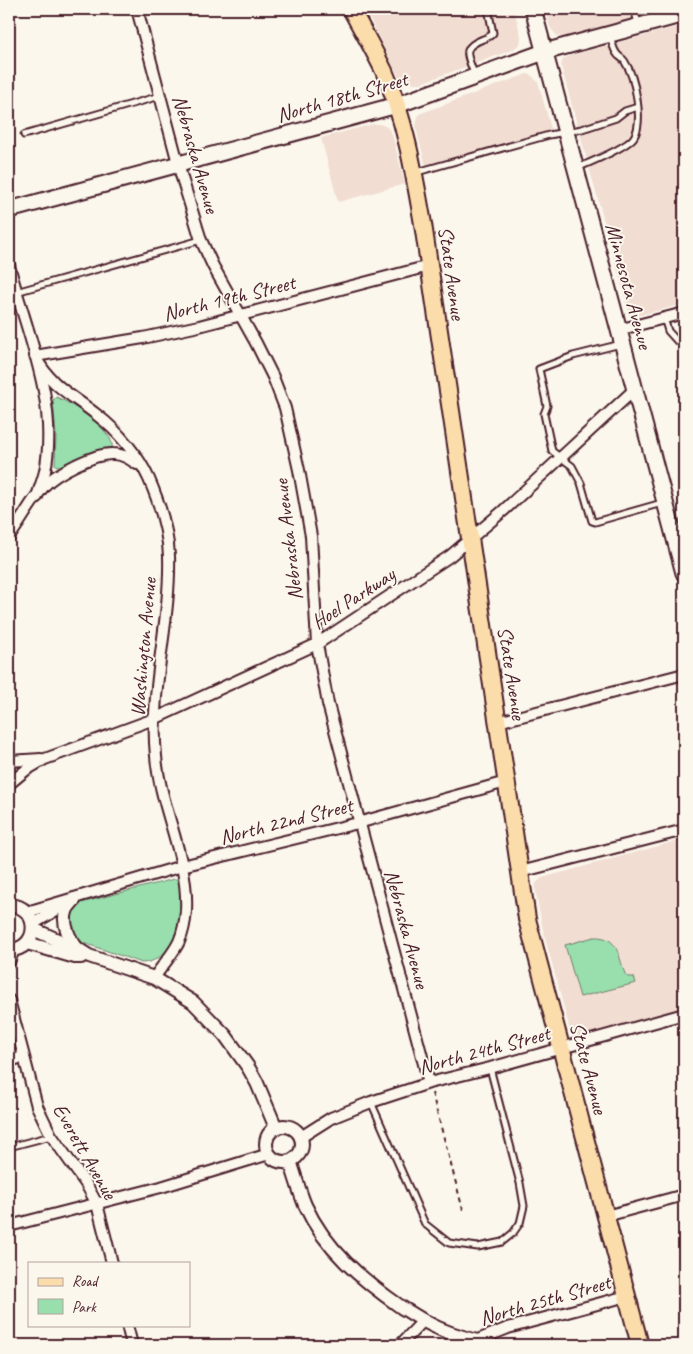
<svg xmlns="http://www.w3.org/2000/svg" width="693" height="1354" viewBox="0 0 693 1354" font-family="Caveat,sans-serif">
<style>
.built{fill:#f1ddd2}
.green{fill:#98dfad;stroke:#717f6c}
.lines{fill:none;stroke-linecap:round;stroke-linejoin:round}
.service-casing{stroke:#4a1f2b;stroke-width:9}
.minor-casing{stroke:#4a1f2b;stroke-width:14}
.tertiary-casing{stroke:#4a1f2b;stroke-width:16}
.secondary-casing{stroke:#4a1f2b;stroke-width:19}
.primary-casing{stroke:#4a1f2b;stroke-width:20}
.path{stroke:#4a1f2b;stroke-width:2;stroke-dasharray:5 4;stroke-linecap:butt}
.service{stroke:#fbf7ec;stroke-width:5}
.minor{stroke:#fbf7ec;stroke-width:10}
.tertiary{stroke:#fbf7ec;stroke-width:12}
.secondary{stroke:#fbf7ec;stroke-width:15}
.primary{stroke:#fbddab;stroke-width:16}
.labels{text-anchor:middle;stroke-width:4;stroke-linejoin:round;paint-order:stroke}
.street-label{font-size:21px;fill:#4a1f2b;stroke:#fbf7ec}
</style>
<rect width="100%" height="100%" fill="#fbf7ec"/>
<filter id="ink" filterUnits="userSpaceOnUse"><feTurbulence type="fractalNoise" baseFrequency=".02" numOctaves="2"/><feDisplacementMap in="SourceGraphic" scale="10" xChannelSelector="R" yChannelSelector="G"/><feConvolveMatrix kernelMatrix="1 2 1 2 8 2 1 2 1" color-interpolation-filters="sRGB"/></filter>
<g filter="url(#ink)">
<path class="built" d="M365,9H514L521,37L520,44L512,50L421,83H405L399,78Z
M545,9H669L562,37L557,36L550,27Z
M684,25V304L636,316L630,315L561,66L563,59L572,55Z
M527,74L531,75L538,82L552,132L426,166L416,128L417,120L419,114Z
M373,124H380L387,127L392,134L405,184L338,202L321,138Z
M684,839V1008L582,1037L575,1036L570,1030L543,930L535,888L536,883L542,878Z"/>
<path class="green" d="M56,397C70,402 116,432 112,448L85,454L62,467L55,465L56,436L53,400Z
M174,879H179L181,882C182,893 183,904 182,914C179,936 166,962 142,963L81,942C67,932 68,917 77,904Z
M594,937C619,936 618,956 625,974L628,977H634L636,983L580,997L565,945Z"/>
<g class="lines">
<g class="service-casing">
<path id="service" d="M634,9L638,23
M474,74C468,55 460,48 483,39C487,38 490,37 493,33L488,9
M24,135L160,96
M577,168C589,163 628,147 634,137C644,121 635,77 625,62C624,59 619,57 617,54C613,49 612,42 610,36
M417,172L549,135L582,129L616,118L625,111L638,107
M16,292L201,240
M664,318L668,331L677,341L684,340
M621,344L573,356L539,369L547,406L544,414L552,451L572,466L581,483L592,521L595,522L662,503
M371,1102L425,1224L449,1243L478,1247L502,1242L513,1233L520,1223L524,1206L520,1183L490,1068
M9,1147L51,1136"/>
</g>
<g class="minor-casing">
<path id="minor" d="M137,9L182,178L201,240L213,266L256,343L273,377L285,408L299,470L311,536L317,644L328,704L429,1083
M9,265C26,332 59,401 45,471C43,480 39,489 37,497
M618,330L684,313
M9,537C21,521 31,502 44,486C56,473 95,453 113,454C123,454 130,459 137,464
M498,722L684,674
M9,761L41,759
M9,784L26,770L45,759L154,719L317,644L450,556L503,511L634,390
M520,872L684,830
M27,912L182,866L358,823L506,782
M33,924L63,906
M9,962L14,950
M154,978C172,951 183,947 186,911C189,858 160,808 156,756C149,689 171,623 169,556C168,531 159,502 149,479C138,455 118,431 97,415C71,394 51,387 35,356L143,338L199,326L429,266
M9,1000L37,1106L51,1135L86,1184L97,1204L112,1263
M9,1061L23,1057
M301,1137L331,1118L371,1102L429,1083L490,1068L684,1014
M606,1216L684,1195
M9,1226L161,1187L269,1154
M127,1325L132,1345
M473,1342L508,1328L627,1296
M400,1345L423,1321"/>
</g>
<g class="tertiary-casing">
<path id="tertiary" d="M75,899C72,903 67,907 66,912C62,924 70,941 78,949
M9,905C41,906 40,950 9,950
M33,929L78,949L89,956L154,978L193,1002L225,1035L248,1067L257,1083L276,1128
M27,943L75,957H81
M266 1144a18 18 0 1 1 36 0a18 18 0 1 1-36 0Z
M290,1161C295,1175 299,1191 305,1205C325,1249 362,1280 401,1307C413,1314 424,1322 438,1328C455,1336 474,1340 492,1345"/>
</g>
<g class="secondary-casing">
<path id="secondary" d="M533,9L684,573
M9,210L397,105L544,52L684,14"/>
</g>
<g class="primary-casing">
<path id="primary" d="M351,9C362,29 374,50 384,71C405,119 414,172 423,224L527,919L640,1345"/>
</g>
<path class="path" d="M432,1093L463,1210"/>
<use href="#service" class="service"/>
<use href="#minor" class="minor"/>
<use href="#tertiary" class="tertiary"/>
<use href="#secondary" class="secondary"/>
<use href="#primary" class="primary"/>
</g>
</g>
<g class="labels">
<g class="street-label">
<text transform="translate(342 97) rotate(-16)" y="7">North 18th Street</text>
<text transform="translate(196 154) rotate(74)" y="7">Nebraska Avenue</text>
<text transform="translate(452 273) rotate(82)" y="7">State Avenue</text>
<text transform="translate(629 286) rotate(75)" y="7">Minnesota Avenue</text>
<text transform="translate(229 298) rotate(-14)" y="7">North 19th Street</text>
<text transform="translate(288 540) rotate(-97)" y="7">Nebraska Avenue</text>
<text transform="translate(353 598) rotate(-33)" y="7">Hoel Parkway</text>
<text transform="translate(143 647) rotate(-85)" y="7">Washington Avenue</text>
<text transform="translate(512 673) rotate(81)" y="7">State Avenue</text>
<text transform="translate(286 821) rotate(-14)" y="7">North 22nd Street</text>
<text transform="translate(407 929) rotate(75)" y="7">Nebraska Avenue</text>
<text transform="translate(484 1050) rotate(-15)" y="7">North 24th Street</text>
<text transform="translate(589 1068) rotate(75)" y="7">State Avenue</text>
<text transform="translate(85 1151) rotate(60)" y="7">Everett Avenue</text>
<text transform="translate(545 1300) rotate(-16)" y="7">North 25th Street</text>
</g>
</g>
<rect width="693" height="1354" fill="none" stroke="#fbf7ec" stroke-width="30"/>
<rect x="15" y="15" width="663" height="1324" fill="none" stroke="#4a1f2b" stroke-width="2" filter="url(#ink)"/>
<rect x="28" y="1262" width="162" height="65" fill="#fbf7ec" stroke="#b4a19f"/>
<rect x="38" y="1278" width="25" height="8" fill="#fbddab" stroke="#b4a19f"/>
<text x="72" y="1286" font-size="15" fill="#4a1f2b">Road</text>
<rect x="38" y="1299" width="25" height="15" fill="#98dfad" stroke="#b4a19f"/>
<text x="72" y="1312" font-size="15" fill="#4a1f2b">Park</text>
</svg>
